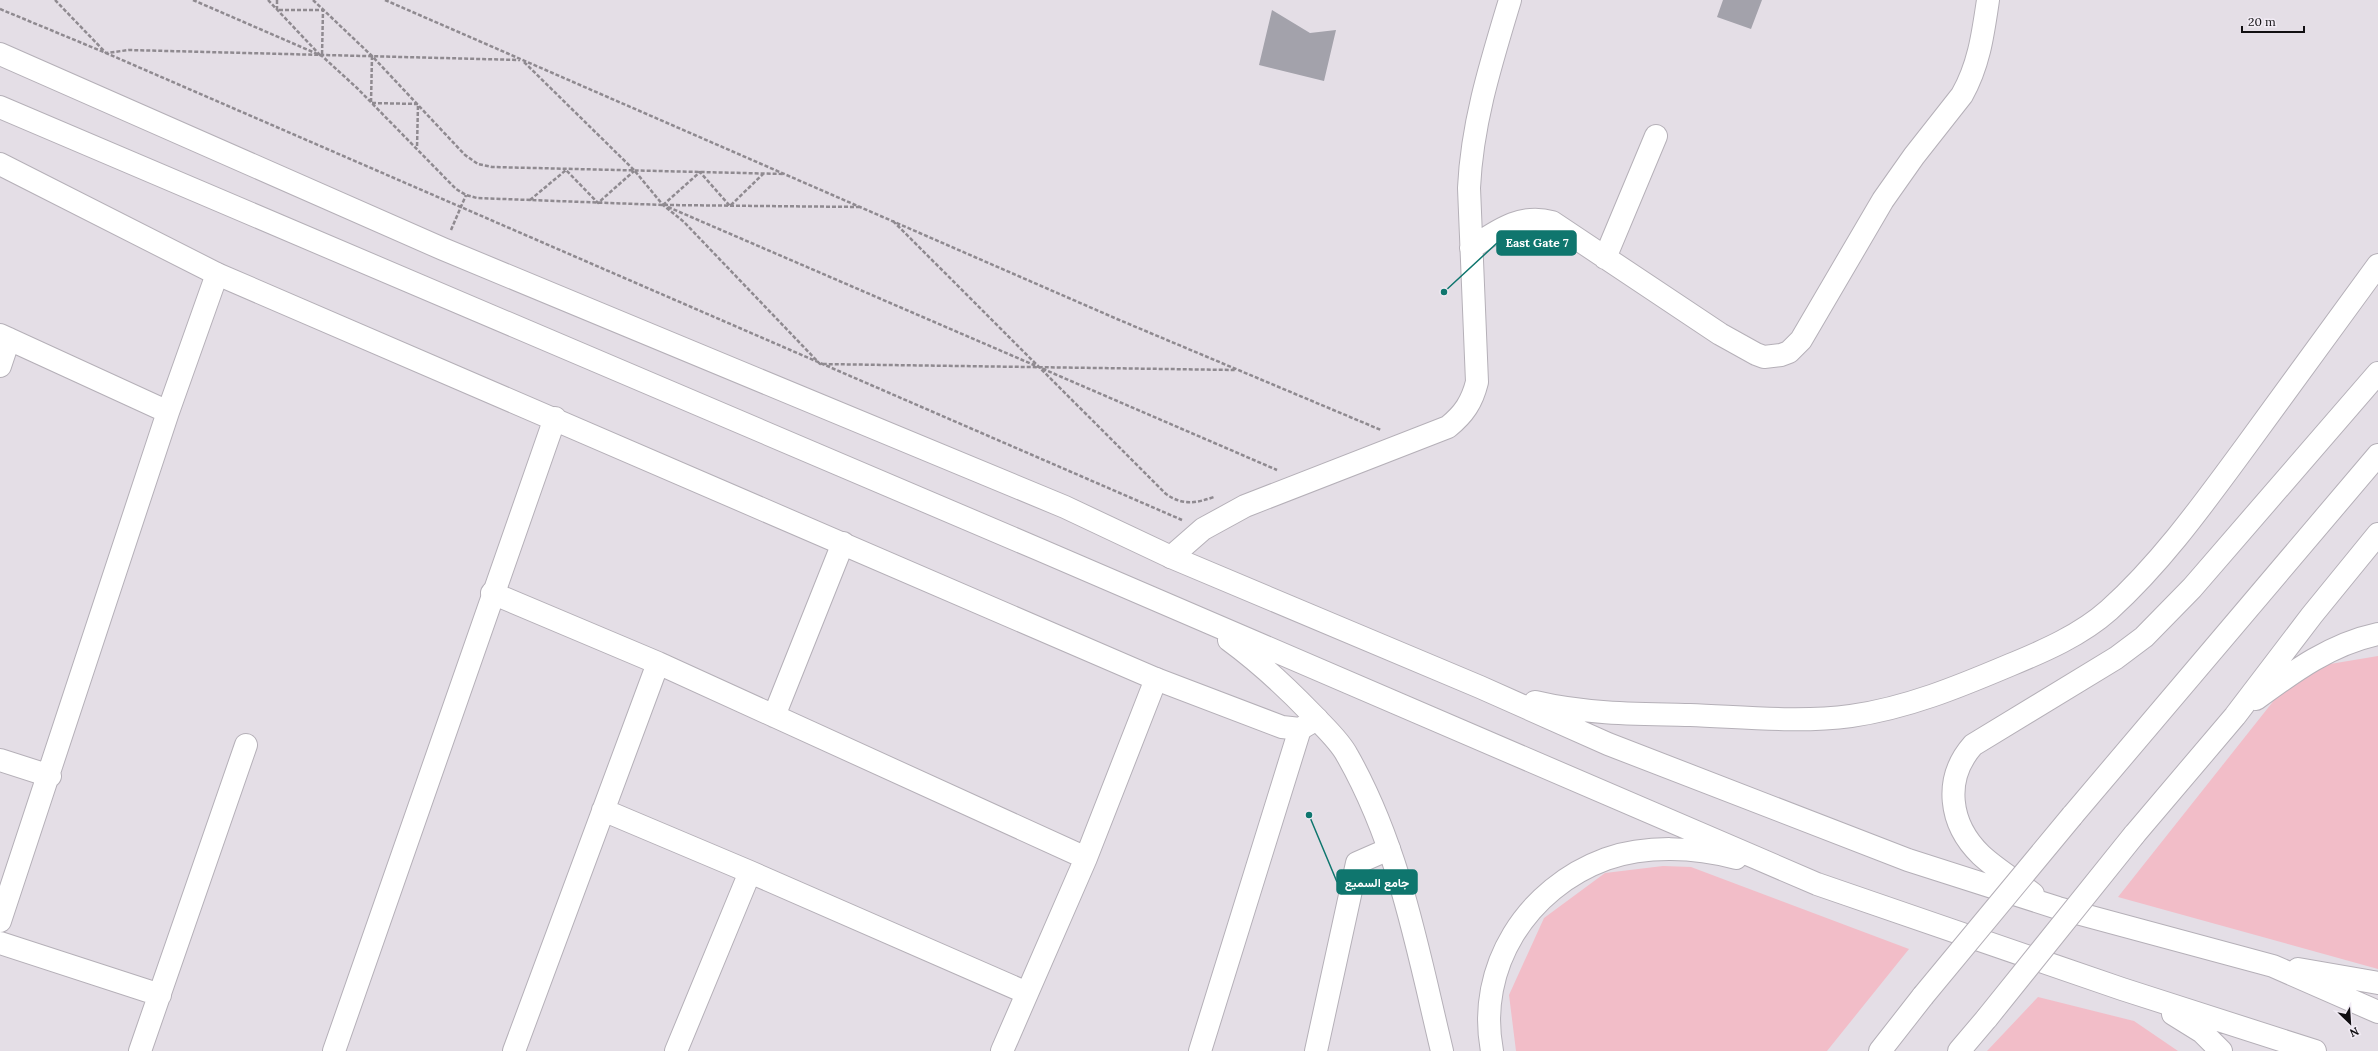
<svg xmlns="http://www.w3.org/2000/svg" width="2378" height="1051" viewBox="0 0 2378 1051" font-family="Lora,Vazirmatn,serif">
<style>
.green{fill:#f2bdc8}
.building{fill:#a3a2ab}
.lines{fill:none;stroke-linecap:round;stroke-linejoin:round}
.minor-casing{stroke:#b5b0b8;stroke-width:24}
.tertiary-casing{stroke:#b5b0b8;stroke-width:24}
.trunk-casing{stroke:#b5b0b8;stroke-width:24}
.path{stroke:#8f8a90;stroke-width:2.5;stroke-dasharray:4 2;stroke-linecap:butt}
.minor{stroke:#fff;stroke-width:22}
.tertiary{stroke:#fff;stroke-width:22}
.trunk{stroke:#fff;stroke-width:22}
.trunk-bridge-casing{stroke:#b5b0b8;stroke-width:24;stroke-linecap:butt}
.trunk-bridge{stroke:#fff;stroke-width:22}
.leader{fill:none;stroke:#0f766e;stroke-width:1.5}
.callout-dot{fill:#0f766e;stroke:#f1ebf4;stroke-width:1.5}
.callout{fill:#0f766e;stroke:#0f766e;stroke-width:1.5}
.callout-label{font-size:12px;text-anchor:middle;font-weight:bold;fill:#fff}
</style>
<rect width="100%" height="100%" fill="#e4dee6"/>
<path class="green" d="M2378,656V969L2118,897L2279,694L2318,666Z
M1663,866L1691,867L1909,949L1827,1051H1516L1509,995L1544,918L1605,873Z
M2038,997L2134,1021L2178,1051H1987Z"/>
<path class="building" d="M1723,0H1762L1751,29L1717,17Z
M1272,10L1310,33L1336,30L1324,81L1259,65Z"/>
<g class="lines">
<g class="minor-casing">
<path id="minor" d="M1471,248C1497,231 1520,213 1552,222L1720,334L1756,354L1764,357L1781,355L1789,352L1801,340L1883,200L1914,156L1962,95C1979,65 1983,34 1988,0
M1605,258L1656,136
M0,335L168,412
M0,366L9,339
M1171,557L1203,529L1245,506L1448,427C1464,414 1472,402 1477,382L1469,188C1472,123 1491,63 1510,0
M492,593L658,663L1086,858
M774,716L843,543
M0,760L50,776
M603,810L750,872L1027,993
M0,921L168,412L217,274
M0,943L160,995
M140,1051L246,745
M514,1051L658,663
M676,1051L750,872
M1002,1051L1086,858L1156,679
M1200,1051L1300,729
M1316,1051L1357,863L1389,849"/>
</g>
<g class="tertiary-casing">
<path id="tertiary" d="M0,164L217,274L1156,679L1282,727L1300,729L1317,719
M334,1051L555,418"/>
</g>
<g class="trunk-casing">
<path id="trunk" d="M0,54L443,249L1065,507L1171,557L1480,687L1608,744L1908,860L2058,908L2273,966L2378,1012
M0,107L1038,549L1817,884L2122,989L2315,1051
M1229,640C1259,662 1286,687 1312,714C1324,727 1339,740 1347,755C1399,846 1418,951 1442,1051
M2256,699C2294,671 2331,644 2378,634
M1535,702C1585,714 1638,714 1690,715C1743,717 1799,723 1851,716C1907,708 1958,687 2010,665C2044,651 2081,635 2109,610C2162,562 2204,503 2246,446C2290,386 2334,326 2378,265
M2072,816L2378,455
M2134,835L2235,716L2312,615L2378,534
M2033,894C2016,881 1996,869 1981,855C1949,824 1943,779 1973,745L2116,658L2144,637L2192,588L2378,373
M2298,969L2378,983
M2173,1014L2202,1032L2221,1051
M1492,1051C1476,967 1527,888 1606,859C1646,845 1695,847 1736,858
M1880,1051L1923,996
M1959,1051L1987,1018"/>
</g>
<path class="path" d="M55,0L106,53L129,50L520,60
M193,0L322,56L357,88L456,189L466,195L477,198L663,205
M268,0L320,55
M277,0V10H323L322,56
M313,0L372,56L465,155L478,164L492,167L784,174
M385,0L1117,319L1381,430
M0,9L106,53L1182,520
M372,56L371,103L418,104L417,148
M524,62L634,170L663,205L684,222L820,364L1236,370
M530,200L566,170L598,203L634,171
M663,205L700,172L730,206L763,174
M664,205L861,207
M668,207L1277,470
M893,221L1166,494C1183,506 1196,503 1214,497
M451,230L466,195"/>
<use href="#minor" class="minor"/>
<use href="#tertiary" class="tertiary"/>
<use href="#trunk" class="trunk"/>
<g class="trunk-bridge-casing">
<path id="trunk-bridge" d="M1923,996L2072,816
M1987,1018L2134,835"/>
</g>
<use href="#trunk-bridge" class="trunk-bridge"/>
</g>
<path class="leader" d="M1444 292L1497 243M1309 815L1337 882"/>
<g class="callout-dot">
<circle cx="1444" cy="292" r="4"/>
<circle cx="1309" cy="815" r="4"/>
</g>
<g class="callout">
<rect x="1497" y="231" width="79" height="24" rx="4"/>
<rect x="1337" y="870" width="80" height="24" rx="4"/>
</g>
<g class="callout-label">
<text x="1537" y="247">East Gate 7</text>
<text x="1377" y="887">جامع السميع</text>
</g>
<g transform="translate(2350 1023) rotate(155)" stroke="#f1ebf4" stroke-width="3" paint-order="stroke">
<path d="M0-3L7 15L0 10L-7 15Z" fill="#110f12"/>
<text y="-6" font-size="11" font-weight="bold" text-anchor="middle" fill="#110f12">N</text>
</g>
<path d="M2242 26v6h62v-6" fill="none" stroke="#110f12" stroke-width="2"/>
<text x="2248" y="26" font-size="12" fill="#110f12" stroke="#f1ebf4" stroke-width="3" paint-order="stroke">20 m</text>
</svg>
